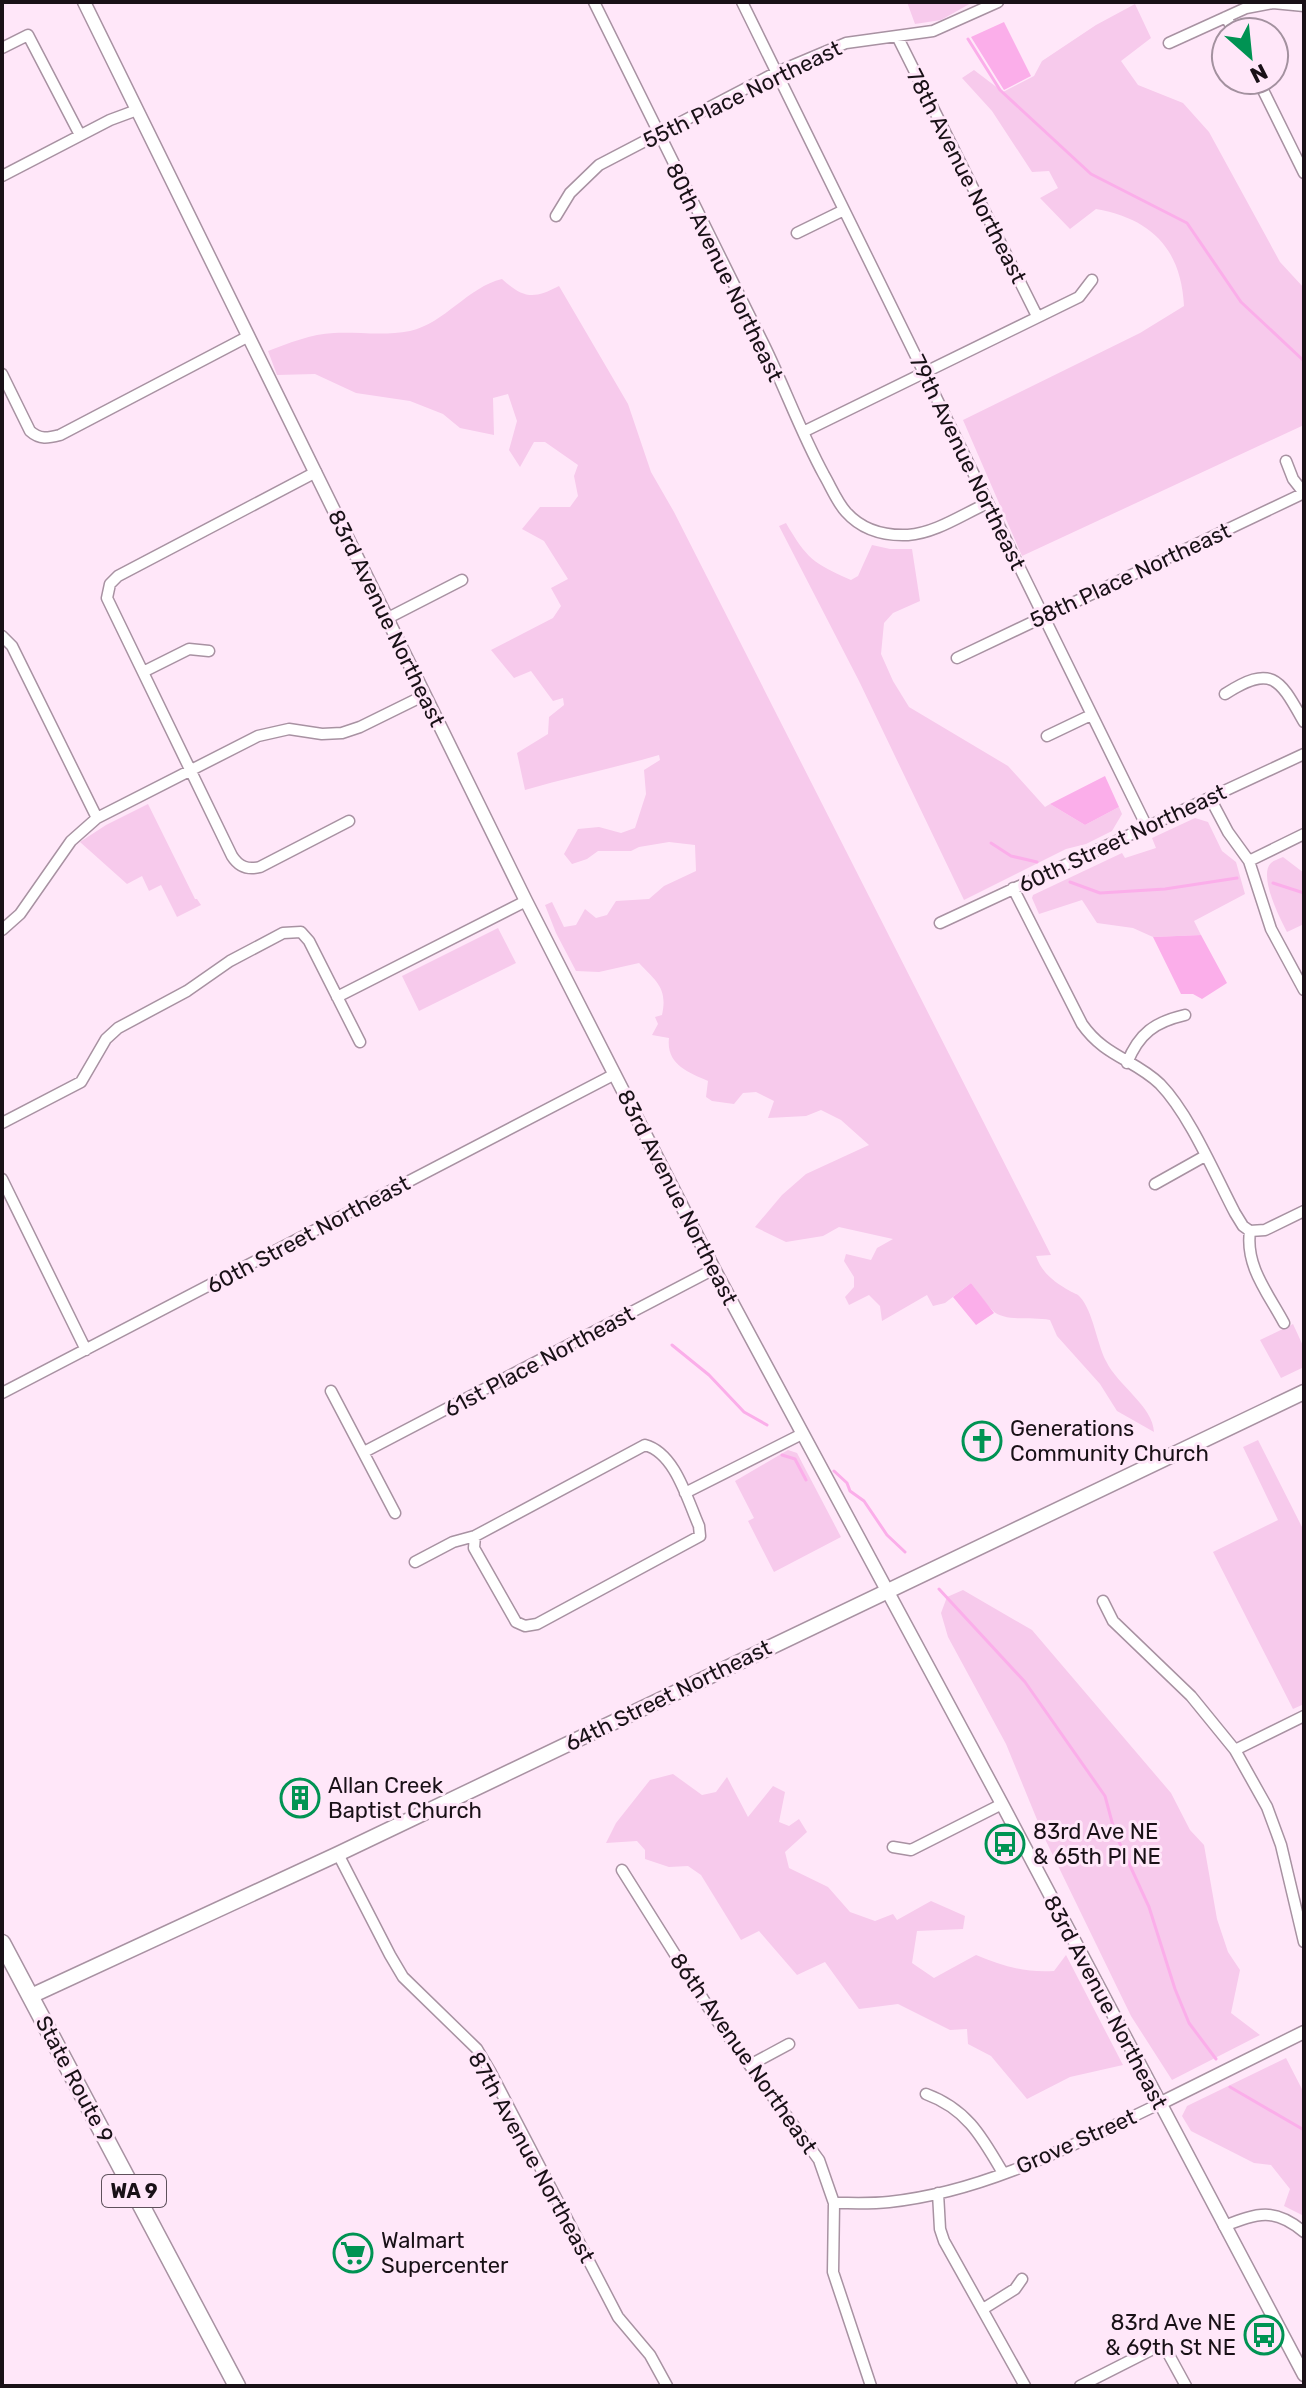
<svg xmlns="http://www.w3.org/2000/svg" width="1306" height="2388" viewBox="0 0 1306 2388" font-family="Rubik,sans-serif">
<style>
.green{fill:#f7caec}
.water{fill:#fbaeea}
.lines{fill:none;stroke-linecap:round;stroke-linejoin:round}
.stream{stroke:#fbaeea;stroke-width:3}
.minor-casing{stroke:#a892a2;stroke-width:13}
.tertiary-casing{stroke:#a892a2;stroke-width:15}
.secondary-casing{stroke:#a892a2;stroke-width:17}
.primary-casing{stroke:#a892a2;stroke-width:19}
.minor{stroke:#fff;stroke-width:10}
.tertiary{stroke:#fff;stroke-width:12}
.secondary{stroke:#fff;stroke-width:14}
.primary{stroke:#fff;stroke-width:16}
.labels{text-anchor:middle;stroke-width:6;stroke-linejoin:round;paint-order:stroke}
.shield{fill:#ffe7f9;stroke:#5e515b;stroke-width:2}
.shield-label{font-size:20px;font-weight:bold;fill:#191117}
.street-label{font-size:22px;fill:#191117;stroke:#ffe7f9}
.poi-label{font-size:22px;fill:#191117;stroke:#ffe7f9;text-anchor:start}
</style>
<rect width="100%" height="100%" fill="#ffe7f9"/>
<path class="green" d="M907,2H973L941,20L915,24Z
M1135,4L1151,38L1121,61L1138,85L1183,103L1209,132L1280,262L1304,288V425L1022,556L963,420L1140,333L1184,306C1181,249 1152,219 1096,209L1070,229L1040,198L1058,188L1049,171L1032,172L992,111L962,78L974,70L1003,92L1034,76L1042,61L1096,25Z
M502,279C524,299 534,299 559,286L628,404L651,472L674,512L1051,1255L1036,1256C1042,1273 1054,1282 1070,1291C1073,1293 1078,1294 1080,1297C1093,1311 1097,1344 1106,1361C1118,1386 1153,1406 1154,1432L1117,1411L1100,1384L1057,1336L1050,1320C1032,1316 1005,1323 992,1310C984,1302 978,1292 971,1283L945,1303L933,1306L927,1295L882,1321L880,1306L869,1295L849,1305L845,1297L854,1287V1277L844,1261L846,1254L871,1260L877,1248L893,1239L839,1227L823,1236L786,1242L755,1227L782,1195L806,1174L869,1145L841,1120L821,1110L806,1116L768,1118L774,1101L756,1092L743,1093L734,1104L712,1101L706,1097L708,1081C687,1072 666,1064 669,1038L652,1035L658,1024L655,1017L662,1015C668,988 656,981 639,963L599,972L576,971L556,933L545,905L552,902L564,927L576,925L585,909L596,918L607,915L616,901L649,899L664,886L696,871L695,845L669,842L639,847L631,851H598L587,859L572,864L564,854L578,829L599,827L621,833L635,828L646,794L644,770L660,760L659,755C614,768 569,777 525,790L517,753L548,734L549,717L564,705L563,698L553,701L531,671L514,678L491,650L553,618L561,606L551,588L568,579L544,541L522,529L540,507H570L578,496L574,476L578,465L545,442H534L520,467L509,450L517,421L508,394L493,398L494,435L460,428L443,414L410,401L356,393L315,374L277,375L268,351C289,343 311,334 334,333C359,332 385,336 410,331C445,323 468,287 502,279Z
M786,523C807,559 813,563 851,580L858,576L872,545L890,549H912L920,601L893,613L884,623L881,654L893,681L909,707L1008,766L1045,807L1050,804L1085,825L1119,807L1122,814L1112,831L1086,844L1066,849L964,900L859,681L779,526Z
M148,804L195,899H197L201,905L177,917L161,885L149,891L142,876L127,884L80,842L106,825Z
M1195,818L1208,822L1222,851L1236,862L1245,894L1194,921L1201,935L1153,937L1133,928L1097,923L1082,900L1039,914L1032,898L1033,895L1122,853L1125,858L1156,848L1152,838Z
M1283,857L1304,873V924L1287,932C1280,919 1258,875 1271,863C1274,860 1279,859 1283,857Z
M498,928L516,963L419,1011L402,976Z
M1293,1324L1304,1348V1367L1281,1378L1260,1340Z
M1258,1440L1304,1531V1704L1293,1709L1213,1552L1278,1520L1243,1447Z
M788,1450L797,1453L841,1537L774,1572L748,1521L754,1518L735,1481Z
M963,1590L1032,1630L1171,1793L1190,1830L1204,1845L1217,1919L1228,1952L1240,1970L1231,2013L1260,2035L1172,2080L1131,2016L1045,1839L1006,1744L948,1637L941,1613L947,1597Z
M673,1774L702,1795L716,1792L727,1777L748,1817L773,1786L785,1792L779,1822L789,1826L799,1819L807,1832L785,1852L789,1868L828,1887L850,1912L875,1921L893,1914L897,1920L931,1901L965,1916L963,1929L917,1931L912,1963L934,1978L976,1955C1002,1966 1025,1973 1054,1971L1066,1955L1123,2065L1070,2077L1027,2099L991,2056L968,2044L967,2029L950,2030L898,2004L859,2009L825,1962L797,1975L759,1931L741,1940L701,1875L688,1866L669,1867L645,1859V1850L637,1841L606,1843L616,1823L650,1780Z
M1286,2058L1304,2093V2216L1284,2206L1290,2189L1271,2165L1254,2163L1191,2131L1182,2116L1187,2106Z"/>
<path class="water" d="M1004,22L1031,76L1004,90L971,37Z
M1105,776L1119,807L1085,825L1050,804Z
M1201,935L1227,983L1202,999L1193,994H1181L1153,937Z
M971,1283L994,1313L976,1325L953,1297Z"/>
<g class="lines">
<path class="stream" d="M968,39L1000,90L1091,174L1187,223L1241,302L1304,361
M991,843L1011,856L1037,862
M1070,882L1100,893L1165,889L1237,878
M1273,883L1304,893
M672,1345L709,1375L744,1412L767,1425
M782,1455L795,1459L806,1480
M834,1471L847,1483L850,1491L864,1501L887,1535L905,1552
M939,1589L1025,1682L1105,1796L1115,1833L1149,1907L1175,1989L1189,2023L1216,2059
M1230,2087L1304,2130"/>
<g class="minor-casing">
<path id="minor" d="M594,2L764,345C785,388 801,433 824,475C831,487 837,502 846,512C862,530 885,536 908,535C936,533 963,514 988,503
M742,2L1147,827
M1226,17L1234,32
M897,36L1037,316
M1169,43L1246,8L1273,3L1304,6
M2,48L28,35L80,135
M1258,80L1304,173
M2,176L110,120L137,110
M556,216L570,193L599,165L777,72L846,43L933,31L998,2
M797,233L844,210
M2,374L30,431C40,440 48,438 60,435L247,337
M803,432L1079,297L1092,280
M1286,461L1293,479L1304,493
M316,472L118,576L110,584L107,598L232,856C239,867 248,870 260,867L349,821
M388,618L462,580
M2,636L12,646L97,818
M957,658L1304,493
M143,672L189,649L209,651
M1225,694C1273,663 1280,680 1304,722
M1047,736L1091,715
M1210,798L1228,832L1249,861L1271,929L1304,990
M1249,861L1304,834
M1013,888L1082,1024C1105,1057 1134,1059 1160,1084C1190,1115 1215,1175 1235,1213L1243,1226L1250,1231C1245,1266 1268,1293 1284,1323
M940,923L1304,754
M2,930L20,914L71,841L97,818L258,736L289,729L322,734L342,733L360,727L425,695
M337,997L526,901
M1127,1063C1139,1033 1155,1022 1185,1015
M2,1123L81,1082L106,1039L118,1028L187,991L230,961L283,933L301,932L309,941L360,1042
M2,1179L86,1350
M1155,1184L1205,1156
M1250,1231L1265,1230L1304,1211
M331,1391L395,1513
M2,1393L615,1074
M364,1452L714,1269
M685,1493L802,1434
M415,1562L453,1542L475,1536L645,1445C675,1453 687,1499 699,1526L700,1536L537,1624L525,1626L516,1622L474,1548L475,1536
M1103,1601L1113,1621L1191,1696L1235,1750L1267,1807L1281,1845L1304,1942
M1235,1750L1304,1716
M893,1847L911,1850L1002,1804
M338,1854L390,1955L403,1977L477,2049L490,2071L618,2317L650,2355L667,2386
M622,1870L715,2018L819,2160L834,2203L833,2272L871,2386
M750,2065L789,2044
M926,2094C967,2109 982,2137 1003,2173
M938,2193L940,2229L944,2241L1025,2386
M834,2203C852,2203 871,2204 889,2202C985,2192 1073,2145 1159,2104
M1224,2226C1258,2213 1274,2207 1304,2232
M983,2309L1015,2289L1022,2279
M1080,2386L1163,2344L1186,2386"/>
</g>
<g class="tertiary-casing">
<path id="tertiary" d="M84,2L526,901L714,1269L1002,1804L1304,2375
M1159,2104L1304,2032"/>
</g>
<g class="secondary-casing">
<path id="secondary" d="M31,1996L338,1854L1304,1392"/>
</g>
<g class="primary-casing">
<path id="primary" d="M2,1943L237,2386"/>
</g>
<use href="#minor" class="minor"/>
<use href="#tertiary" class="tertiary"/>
<use href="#secondary" class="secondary"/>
<use href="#primary" class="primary"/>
</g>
<defs>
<g id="church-ring" transform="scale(2)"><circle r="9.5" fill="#ffe7f9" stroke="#009353" stroke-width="1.5"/><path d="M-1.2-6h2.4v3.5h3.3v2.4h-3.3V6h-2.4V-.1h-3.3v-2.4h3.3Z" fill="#009353"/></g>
<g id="building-ring" transform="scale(2)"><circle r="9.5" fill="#ffe7f9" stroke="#009353" stroke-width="1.5"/><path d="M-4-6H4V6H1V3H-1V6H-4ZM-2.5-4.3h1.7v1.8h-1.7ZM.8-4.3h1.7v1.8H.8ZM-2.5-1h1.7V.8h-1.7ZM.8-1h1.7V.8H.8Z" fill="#009353"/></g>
<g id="bus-ring" transform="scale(2)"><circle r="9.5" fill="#ffe7f9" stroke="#009353" stroke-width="1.5"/><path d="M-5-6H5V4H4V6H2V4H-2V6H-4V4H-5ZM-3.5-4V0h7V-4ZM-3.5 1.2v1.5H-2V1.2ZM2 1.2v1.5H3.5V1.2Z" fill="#009353"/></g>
<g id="supermarket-ring" transform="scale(2)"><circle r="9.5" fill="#ffe7f9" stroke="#009353" stroke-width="1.5"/><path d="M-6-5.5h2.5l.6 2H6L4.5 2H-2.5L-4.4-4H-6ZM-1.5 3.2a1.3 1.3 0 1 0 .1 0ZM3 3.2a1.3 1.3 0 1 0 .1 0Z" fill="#009353"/></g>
</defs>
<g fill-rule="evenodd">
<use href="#church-ring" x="982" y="1441"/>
<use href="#building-ring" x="300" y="1798"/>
<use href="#bus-ring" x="1005" y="1844"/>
<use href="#supermarket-ring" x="353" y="2253"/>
<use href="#bus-ring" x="1264" y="2335"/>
</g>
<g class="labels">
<rect class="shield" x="102" y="2175" width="64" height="32" rx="6"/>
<g class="shield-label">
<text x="134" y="2198">WA 9</text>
</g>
<g class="street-label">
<text transform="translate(742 94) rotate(-26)" y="8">55th Place Northeast</text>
<text transform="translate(967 176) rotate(63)" y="8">78th Avenue Northeast</text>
<text transform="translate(725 272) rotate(64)" y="8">80th Avenue Northeast</text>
<text transform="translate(968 462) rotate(64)" y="8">79th Avenue Northeast</text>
<text transform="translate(1130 575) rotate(-25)" y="8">58th Place Northeast</text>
<text transform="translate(387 618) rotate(64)" y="8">83rd Avenue Northeast</text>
<text transform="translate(1122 838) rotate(-25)" y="8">60th Street Northeast</text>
<text transform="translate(678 1197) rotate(63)" y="8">83rd Avenue Northeast</text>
<text transform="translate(308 1234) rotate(-28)" y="8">60th Street Northeast</text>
<text transform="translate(539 1361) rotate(-28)" y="8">61st Place Northeast</text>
<text transform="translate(668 1695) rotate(-26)" y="8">64th Street Northeast</text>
<text transform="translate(1106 2002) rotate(62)" y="8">83rd Avenue Northeast</text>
<text transform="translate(744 2053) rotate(55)" y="8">86th Avenue Northeast</text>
<text transform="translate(75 2079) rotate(62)" y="8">State Route 9</text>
<text transform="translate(1076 2141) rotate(-24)" y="8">Grove Street</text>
<text transform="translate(532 2157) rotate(61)" y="8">87th Avenue Northeast</text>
</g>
<g class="poi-label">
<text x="1010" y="1436">Generations<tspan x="1010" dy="25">Community Church</tspan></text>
<text x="328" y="1793">Allan Creek<tspan x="328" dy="25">Baptist Church</tspan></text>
<text x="1033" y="1839">83rd Ave NE<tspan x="1033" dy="25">&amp; 65th Pl NE</tspan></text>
<text x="381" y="2248">Walmart<tspan x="381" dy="25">Supercenter</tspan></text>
<text x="1236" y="2330" text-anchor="end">83rd Ave NE<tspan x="1236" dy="25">&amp; 69th St NE</tspan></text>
</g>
</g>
<rect width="1306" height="2388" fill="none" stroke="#191117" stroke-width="8"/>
<g transform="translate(1250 56) rotate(153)"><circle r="38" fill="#ffe7f9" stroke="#a3919f" stroke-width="2"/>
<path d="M0-6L14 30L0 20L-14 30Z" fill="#009353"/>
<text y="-12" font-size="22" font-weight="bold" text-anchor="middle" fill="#191117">N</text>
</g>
</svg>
